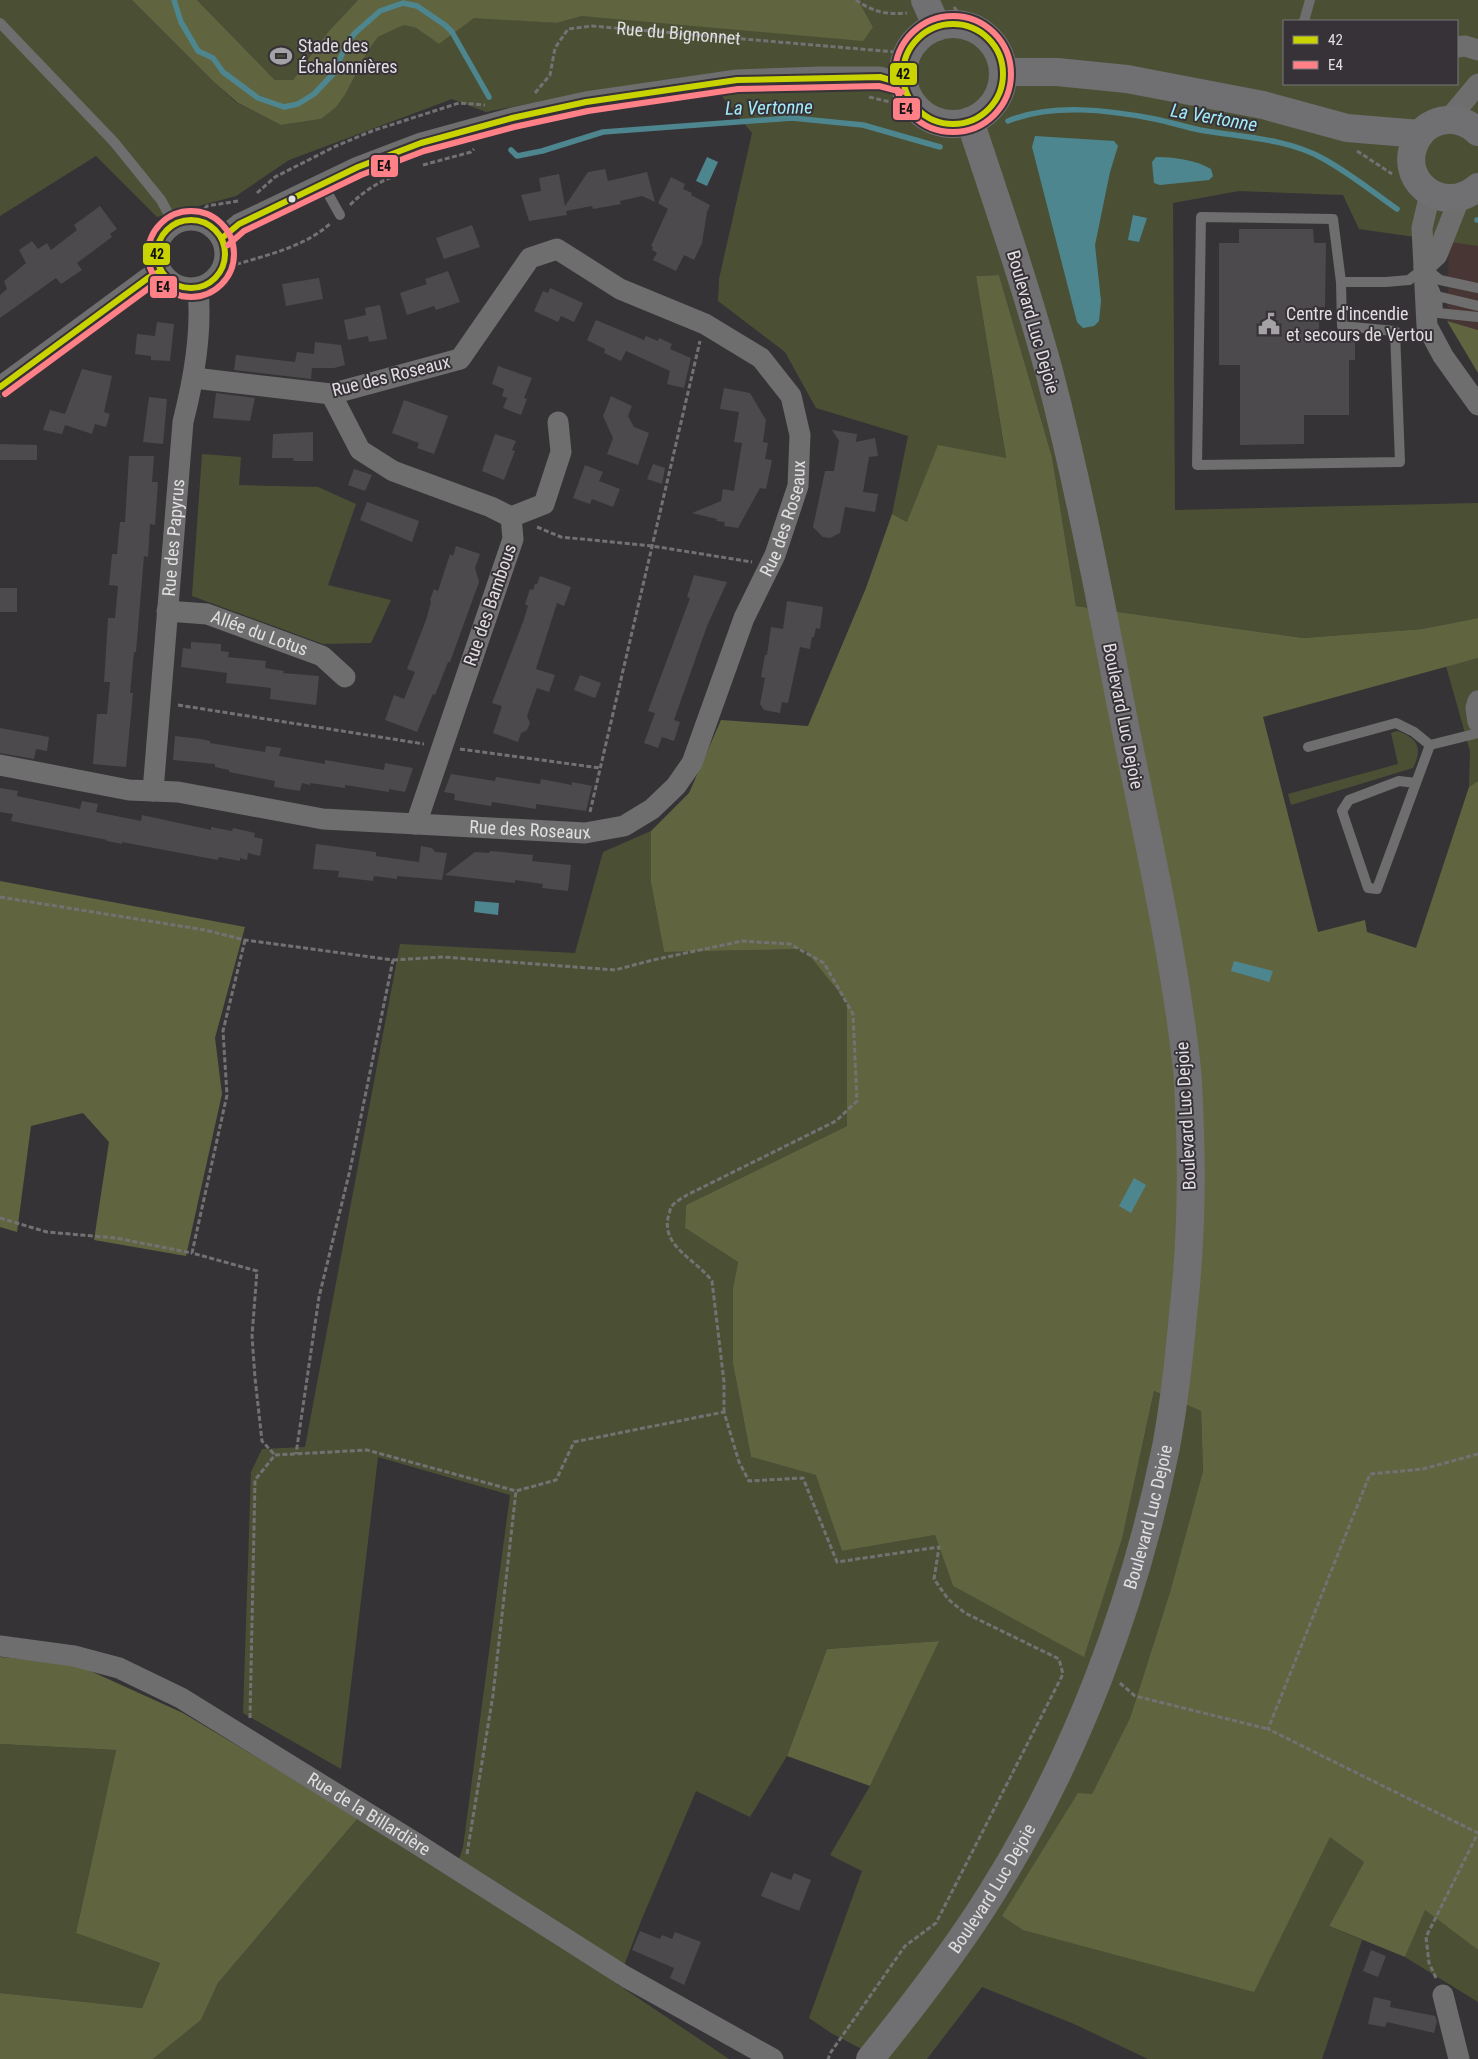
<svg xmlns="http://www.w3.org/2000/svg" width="1478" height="2059" viewBox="0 0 1478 2059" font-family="'Roboto Condensed',sans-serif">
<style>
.industrial{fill:#483635}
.green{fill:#4b5035;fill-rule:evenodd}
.forest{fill:#606540}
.water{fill:#4e8690}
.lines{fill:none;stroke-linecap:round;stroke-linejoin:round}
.stream{stroke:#4e8690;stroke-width:5.5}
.building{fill:#4c4a4c}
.path{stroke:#727273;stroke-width:3;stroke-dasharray:5 2.5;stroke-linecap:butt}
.service{stroke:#6d6e6d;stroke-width:10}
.minor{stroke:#6d6e6d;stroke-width:21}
.secondary{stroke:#706f71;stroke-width:28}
.bus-1-casing{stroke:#373237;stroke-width:10}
.bus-2-casing{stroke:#373237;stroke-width:10}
.bus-1{stroke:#c8d300;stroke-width:6}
.bus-2{stroke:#ff8087;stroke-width:6}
.bus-dot{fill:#e1dee1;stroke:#373237;stroke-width:2}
.labels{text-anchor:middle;stroke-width:4;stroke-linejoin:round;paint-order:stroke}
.street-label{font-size:18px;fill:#e1dee1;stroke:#373237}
.poi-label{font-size:18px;fill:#e1dee1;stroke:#373237;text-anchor:start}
.water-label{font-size:19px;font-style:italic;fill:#a0ecf9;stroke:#373237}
.line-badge{stroke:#373237;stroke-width:2}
.pale-badge-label{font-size:14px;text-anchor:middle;font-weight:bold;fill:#111}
</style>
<rect width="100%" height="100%" fill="#363336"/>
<path class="industrial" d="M1449,241L1478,246V330L1447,321Z"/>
<path class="green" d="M0,0H132L215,83L237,103L281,125L321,119L346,93L368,51L378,37L404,25L416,28L439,44L474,17L557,23L582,16L873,27L858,0H1478V246L1359,229L1343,195L1239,191L1173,203L1175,510L1478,503V618L1422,629L1303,638L1076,606L1052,457L999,275L976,276L1006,459L907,522L892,514L908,436L816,408L785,352L718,301L719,279L752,133L706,77L582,93L486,112L452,99L289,160L236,196L157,217L96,156L0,216ZM1284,21H1457V84H1284Z
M197,0H358L328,32L293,80H275Z
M202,454L241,457L239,485L318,487L356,504L328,585L391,600L371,643L323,644L192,596Z
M1478,658V781L1469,787L1470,751L1446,666Z
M1397,731C1418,738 1423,748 1413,768L1291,805L1288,794L1398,764L1391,733Z
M651,831V883L664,952L804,949L847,1002V1126L686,1205L685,1228L738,1262L733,1288V1364L751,1457L817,1475L842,1551L935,1535L953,1586L1084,1656L1122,1539L1154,1391L1201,1411L1203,1471L1170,1592L1130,1718L1092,1794L1253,1992L1330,1836L1364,1862L1329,1926L1362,1940L1322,2059H1148L1074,2024L982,1987L927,2059H881L831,2033L809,2018L862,1871L830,1855L870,1786L938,1641L827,1649L787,1756L750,1817L696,1791L641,1921L617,1984L729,2059H153L201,2020L218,1983L358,1818L453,1878L463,1847L510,1495L378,1457L341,1769L243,1713L251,1472L262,1449L305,1447L400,944L575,953L603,852Z
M0,1744L116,1750L76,1933L160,1963L142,2008L0,1993Z
M1424,1909L1478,1950V2002L1405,1957Z"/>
<path class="forest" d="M132,0H197L275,80H293L328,32L358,0H858L873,27L863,41L582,16L557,23L474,18L439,44L416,28L404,25L378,37L368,51L346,93L336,107L321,119L281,125L238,103L215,83Z
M999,275L1052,457L1076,606L1303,638L1422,629L1478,618V658L1263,717L1318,932L1365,920L1367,932L1416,948L1469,787L1478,781V1950L1425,1910L1405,1957L1329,1926L1364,1862L1330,1837L1254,1992L1023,1930L1002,1916L1078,1793L1092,1794L1130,1718L1170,1592L1203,1471L1201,1411L1154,1391L1122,1539L1084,1657L953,1586L935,1535L842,1551L816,1475L751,1457L733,1364V1288L738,1262L685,1228L686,1205L847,1126V1002L804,949L664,952L651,883V831L689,793L721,720L808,726L866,588L892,514L907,522L938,445L1006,458L976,276Z
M1447,321L1478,330V373Z
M0,881L245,927L215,1038L222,1094L186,1256L94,1240L109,1142L83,1113L31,1126L17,1232L0,1227Z
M939,1641L870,1786L787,1756L827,1649Z
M0,1657L75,1664L183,1713L358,1818L218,1983L201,2020L153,2059H0V1993L142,2008L160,1963L76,1933L116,1750L0,1744Z"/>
<path class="water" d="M1035,136L1114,141L1118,146L1110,172L1095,245L1101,301L1099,321L1094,326L1083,328L1077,322L1032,147Z
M707,157L718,162L707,186L696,181Z
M1156,157C1174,157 1196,160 1211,169L1213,176L1209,180L1160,185L1154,183L1152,162Z
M1133,215L1147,218L1139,242L1128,240Z
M475,901L499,903L498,915L474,912Z
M1234,961L1273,971L1269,982L1231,971Z
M1134,1178L1146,1185L1131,1213L1119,1206Z"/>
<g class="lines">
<path class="stream" d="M174,0L181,22L198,51L213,58L223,72L258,98L284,107L298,104L314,94L334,73L347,43L355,33L380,11L403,3L417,6L445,25L452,32L489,97
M1008,121C1053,103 1109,110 1155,119C1170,122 1185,127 1200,130C1240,137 1285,138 1322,158C1348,172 1373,192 1397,209
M511,150L517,156L542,151L603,132L792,118L863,125L940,147
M1477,220H1478"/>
</g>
<path class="building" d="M605,169L608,181L647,172L655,202L642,196L620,201L621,204L593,209L592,206L566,211L567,215L529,221L521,195L541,191L539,178L559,174L565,206L588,172Z
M671,177L685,184L683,189L692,193L691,195L710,205L707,212L702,243L694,260L684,255L676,271L653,260L657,253L652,250L653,247L651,246L668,209L658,203Z
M100,206L117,229L110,234L112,237L77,263L82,270L61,284L56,278L0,318V295L7,289L4,281L26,263L19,250L32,241L38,249L47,243L51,250L77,230L74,225Z
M472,225L480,247L444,259L436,238Z
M1239,229H1313L1314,243H1326L1325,307H1319V337H1355V360H1349V415H1304V444L1240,445V365H1219V243H1239Z
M448,271L460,302L436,310L434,306L407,315L400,293L427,284L425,279Z
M319,278L323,299L286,306L282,284Z
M550,288L583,303L574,322L561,316L558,322L534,311L543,291L548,293Z
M380,305L387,339L369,342L368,336L348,340L344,320L366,315L365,308Z
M596,320L644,340L646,336L658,341L659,338L672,344L670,349L691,358L684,388L667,384L670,371L626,351L621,361L604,353L605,349L587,340Z
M157,322L174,324L170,361L151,360V356L135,354L137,334L155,336Z
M315,342L341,345L345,365L334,368H312L311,379L234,370L236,355L295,362L297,352L314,354Z
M498,366L532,378L524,398L527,399L521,415L503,408L507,398L502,396L504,389L492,384Z
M82,369L112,376L104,412L110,414L106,427L95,424L92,434L65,425L62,434L43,430L50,410L65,414Z
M724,388L750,393L766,420L763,442L768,443L765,459L772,460L766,489L760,488L738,528L724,526L725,522L716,521L717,519L692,513L721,501L723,489L734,491L742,443L734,442L739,412L720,409Z
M216,393L255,398L250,421L213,418Z
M611,396L632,406L628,416L634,427L649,433L638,465L607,454L613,438L603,416Z
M149,397L167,399L163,444L143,442Z
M404,400L448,416L434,454L417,448L419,443L392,433Z
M832,430L857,434L856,442L875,438L878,456L869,457L863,492L878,494L875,512L845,507L840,533L830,538L823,537L813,527L825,471H834L839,441Z
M313,432V461H294L293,458H272L273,434Z
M495,434L516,441L512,450L515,451L504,480L482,471Z
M0,444L37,445V460H0Z
M129,456H154L152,482H158L155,525L150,524L148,557L144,556L136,652H134L130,693H133L126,767L93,764L97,714H107L110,682H104L108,618H115L118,586L109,585L112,554H117L120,522H125Z
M653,464L665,468L662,484L647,479Z
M585,465L603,472L599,481L620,489L613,507L592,499L590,504L573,498Z
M354,469L372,475L365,491L348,485Z
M367,502L419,521L412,542L360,520Z
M456,546L480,554L475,568L479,582L450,662H448L435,695L433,694L417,732L385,720L394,695L404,699L415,672L407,669L426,620L431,602L430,600L434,589L438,591L450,554L453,556Z
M694,575L727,582L707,626L674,720L680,722L674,741L662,737L658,748L644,743L655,713L648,711L690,598L687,597Z
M540,576L571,587L564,606L557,603L536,669L555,675L549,692L537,688L527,716L530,723L527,730L521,733L518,742L493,733L502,706L492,703L523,622L528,606L525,604L530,589L533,590L535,584H537Z
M0,588H17V612H0Z
M787,601L823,607L820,629L816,628L814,637H812L810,649L800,647L788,703L782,702L780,713L764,710L760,704L765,678L761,677L765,655H767L771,627L783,629Z
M191,642L221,644V651L229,652L228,657L266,661L265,668L284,671L283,673L319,676L316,705L270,699L271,688L226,683L227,673L181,667L183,648L191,649Z
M580,675L601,683L595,698L574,690Z
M0,728L49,737L47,751L36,749L34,759L0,753Z
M175,736L201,739L210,741V743L265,752L266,746L281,748L279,756L325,764V760L384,770L385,763L413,768L405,792L389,789V792L345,785V788L310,783V785L302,783L300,791L274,787L275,781L229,772V770L215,767V764L173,760Z
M451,774L495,781L496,777L540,784L541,779L572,785V782L592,786L586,811L536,804V809L492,802L491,806L454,800L455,794L444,792Z
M0,788L18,791L17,796L80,809L82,801L98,804L96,812L141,821L142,815L211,830V827L232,831L233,828L255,833L254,837L263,839L260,856L248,853L247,860L240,858V861L219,857L218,860L122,842V844L107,841V840L11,821L13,814L0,812Z
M316,844L376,852V856L419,862L421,846L432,848L435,852L447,853L442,880L397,876V879L374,876L373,881L338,877L339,871L313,869Z
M490,851L533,855L532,861L571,865L568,891L542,888L543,884L515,880V883L445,875L475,852L489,853Z
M771,1872L791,1880L794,1873L811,1880L799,1911L761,1896Z
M640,1931L660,1939L662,1935L672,1939L675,1932L701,1942L684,1985L670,1978L674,1968L632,1950Z
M1371,1950L1386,1956L1378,1977L1363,1971Z
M1374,1997L1391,2001L1390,2007L1435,2016L1437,2021L1434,2033L1387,2022L1385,2027L1368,2024Z"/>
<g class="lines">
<g class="path">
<path d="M856,0C873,12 887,15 907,13"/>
<path d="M954,7L968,27"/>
<path id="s1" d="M535,93L550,75L555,48L568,29L592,26L907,53"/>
<path d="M869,97L916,108"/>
<path d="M1357,151L1392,174"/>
<path d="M423,165L471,152L474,149"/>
<path d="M257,193L275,177L336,146L372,131L459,103L485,105"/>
<path d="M350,205C363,192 375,184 392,177"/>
<path d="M195,220L207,206L238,201"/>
<path d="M222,269C260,256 301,250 331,223"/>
<path d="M537,527L561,537L652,546L752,562"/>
<path d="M178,705L424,744"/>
<path d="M460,749L600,768"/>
<path d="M590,812L700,341"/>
<path d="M0,897L205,930L245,940L393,960L350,1170L319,1297L296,1454"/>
<path d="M245,940L223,1031L227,1095L192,1253L257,1271L252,1336L255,1378L262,1441L275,1455"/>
<path d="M393,960L443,957L615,970L653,960L742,941L790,944L824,963L853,1014L857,1101L836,1121L687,1195C682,1198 675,1202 671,1207C670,1209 670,1212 669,1214C659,1246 696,1259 712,1281L724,1382V1412"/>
<path d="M0,1218L47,1232L116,1238L192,1253"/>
<path d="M1478,1454L1423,1469L1370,1474L1268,1729L1478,1833"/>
<path d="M1120,1683L1135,1696L1268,1729"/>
<path d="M250,1718L255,1480L275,1455L367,1450L516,1491L556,1480L574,1442L724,1412L739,1462L749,1481L803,1478L837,1562L939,1547L934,1579L948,1599L965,1613L1059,1659L1063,1674L936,1923L905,1946L831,2052L828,2059"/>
<path d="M467,1854L493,1695L516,1491"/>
<path d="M1436,1978L1429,1963L1426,1937L1478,1833"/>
</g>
<path class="service" d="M1304,21L1310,0
M0,23L114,142L161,200L174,224
M322,183L340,215
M1425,268L1440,280L1478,288
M1341,282L1342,326L1395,331L1400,462L1197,465L1201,217L1333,219L1341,282H1386L1409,280L1424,268
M1431,282L1437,296L1438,313L1478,317
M1437,296L1478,306
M1308,747L1396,723L1414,732L1430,745
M1416,783L1399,781L1349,800L1342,811L1368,888L1377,889L1430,745L1478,733"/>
<g class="minor">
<path d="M1457,47L1465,46L1478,50"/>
<path d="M1448,120L1478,84"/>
<path d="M1430,194L1422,228L1427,326L1443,356L1478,405"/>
<circle cx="191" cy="254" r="34"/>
<path d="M222,238L239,224L358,167L421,143L512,118L586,102L737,80L821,77H880L904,84"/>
<path d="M1424,267L1437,255L1460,197"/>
<path d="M0,387L148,278L161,271"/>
<path d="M331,394L360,450L393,471L491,507L511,517L513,539L416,824"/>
<path d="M511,517L544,504L561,452L558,422"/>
<path id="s2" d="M167,611L207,614L322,656L345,677"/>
<path d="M1478,701L1476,708L1478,722"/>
<path id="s3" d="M0,765L129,790L178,792L323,819L585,833L624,826L652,809L676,786L692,763L744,618L775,555L798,486L800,435L791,396L761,358L705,324L620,289L557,249L530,258L460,359L331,394L194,378"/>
<path id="s4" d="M153,791L183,422C194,378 202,333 198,288"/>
<path id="s5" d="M0,1646L74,1656L119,1668L181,1698L414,1842L626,1977L773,2059"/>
<path d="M1443,1995L1459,2059"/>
</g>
<g class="secondary">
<path d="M925,0L937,27"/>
<circle cx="953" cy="74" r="50"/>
<path d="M1003,72H1057L1127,79L1263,105L1347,128L1420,134"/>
<path d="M1478,132C1471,124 1457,119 1447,120C1435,121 1424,127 1418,137C1393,178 1442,218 1478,187"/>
<path id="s6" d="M870,2059C913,2006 955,1952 991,1894C1076,1758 1134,1604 1166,1447C1174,1404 1179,1359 1183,1315C1190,1254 1192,1192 1190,1131C1189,1110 1189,1090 1187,1069C1174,954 1148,840 1125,726C1102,609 1080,491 1050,375C1027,290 998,205 970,121"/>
</g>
<g class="bus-1-casing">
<path id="bus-1" d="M903 74a50 50 0 1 1 100 0a50 50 0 1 1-100 0Z
M157 254a34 34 0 1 1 68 0a34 34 0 1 1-68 0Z
M222,238L239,224L358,167L421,143L512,118L586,102L737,80L880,77L904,84
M0,387L148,278L161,271"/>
</g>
<g class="bus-2-casing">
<path id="bus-2" d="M895 74a58 58 0 1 1 116 0a58 58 0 1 1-116 0Z
M148 254a43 43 0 1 1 86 0a43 43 0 1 1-86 0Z
M228,245L244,231L361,175L424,151L514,127L588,111L738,89L879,86L902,92
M5,394L153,285L165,279"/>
</g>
<use href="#bus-1" class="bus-1"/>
<use href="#bus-2" class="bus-2"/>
</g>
<defs>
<g id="stadium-bare" transform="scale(1.725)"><path d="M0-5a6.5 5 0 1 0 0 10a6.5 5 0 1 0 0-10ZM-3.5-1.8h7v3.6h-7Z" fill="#a5a2a5" stroke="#373237" stroke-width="2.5" paint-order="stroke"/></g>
<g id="civic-bare" transform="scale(1.725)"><path d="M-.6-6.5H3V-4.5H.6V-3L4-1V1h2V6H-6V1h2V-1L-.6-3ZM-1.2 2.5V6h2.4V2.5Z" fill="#a5a2a5" stroke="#373237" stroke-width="2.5" paint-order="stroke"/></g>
</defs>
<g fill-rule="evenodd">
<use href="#stadium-bare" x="281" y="56"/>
<use href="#civic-bare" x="1269" y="324"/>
</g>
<circle class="bus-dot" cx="292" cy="199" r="4.5"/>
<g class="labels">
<g class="street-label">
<text dy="6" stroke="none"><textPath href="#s1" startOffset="185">Rue du Bignonnet</textPath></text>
<text transform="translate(1033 322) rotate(74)" y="6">Boulevard Luc Dejoie</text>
<text transform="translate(391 376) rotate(-14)" y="6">Rue des Roseaux</text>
<text dy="6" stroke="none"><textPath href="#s3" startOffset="986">Rue des Roseaux</textPath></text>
<text dy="6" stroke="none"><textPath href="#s4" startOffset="254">Rue des Papyrus</textPath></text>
<text transform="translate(490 605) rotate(-71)" y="6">Rue des Bambous</text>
<text dy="6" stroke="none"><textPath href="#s2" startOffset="96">Allée du Lotus</textPath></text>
<text transform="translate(1123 716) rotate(79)" y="6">Boulevard Luc Dejoie</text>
<text dy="6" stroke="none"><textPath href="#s3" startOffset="535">Rue des Roseaux</textPath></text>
<text transform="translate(1186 1116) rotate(-93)" y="6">Boulevard Luc Dejoie</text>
<text dy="6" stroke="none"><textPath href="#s6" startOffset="615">Boulevard Luc Dejoie</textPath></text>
<text dy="6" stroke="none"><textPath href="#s5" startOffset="411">Rue de la Billardière</textPath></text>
<text dy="6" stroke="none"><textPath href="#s6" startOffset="210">Boulevard Luc Dejoie</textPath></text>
</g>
<g class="poi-label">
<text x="298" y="52">Stade des<tspan x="298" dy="21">Échalonnières</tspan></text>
<text x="1286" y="320">Centre d'incendie<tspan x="1286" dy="21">et secours de Vertou</tspan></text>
</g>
<g class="water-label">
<text transform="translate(769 107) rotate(-1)" y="7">La Vertonne</text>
<text transform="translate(1214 117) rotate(10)" y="7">La Vertonne</text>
</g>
</g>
<g class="line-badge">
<rect x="889" y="62" width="29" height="24" rx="5" fill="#c8d300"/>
<rect x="892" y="97" width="29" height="24" rx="5" fill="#ff8087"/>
<rect x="370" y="154" width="29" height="24" rx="5" fill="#ff8087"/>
<rect x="142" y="242" width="29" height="24" rx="5" fill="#c8d300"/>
<rect x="149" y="275" width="29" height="24" rx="5" fill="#ff8087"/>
</g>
<g class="pale-badge-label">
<text x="903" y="79">42</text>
<text x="906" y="114">E4</text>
<text x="384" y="171">E4</text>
<text x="157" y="259">42</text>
<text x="163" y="292">E4</text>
</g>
<rect x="1283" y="20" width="175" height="65" fill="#373237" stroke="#7b777b"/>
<rect x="1293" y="36" width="25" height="8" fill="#c8d300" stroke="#7b777b"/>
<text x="1328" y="45" font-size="15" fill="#e1dee1">42</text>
<rect x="1293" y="61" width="25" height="8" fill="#ff8087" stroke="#7b777b"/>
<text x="1328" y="70" font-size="15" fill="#e1dee1">E4</text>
</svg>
